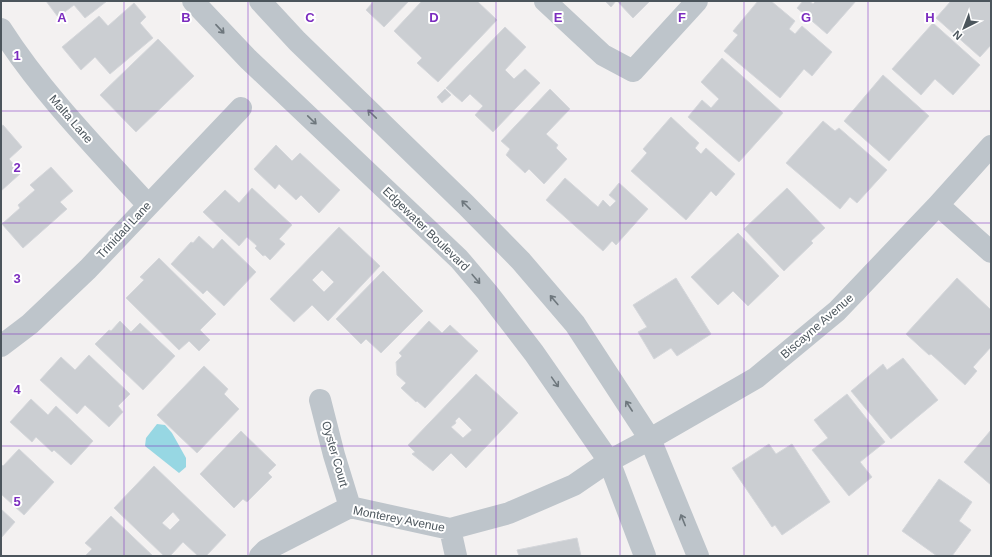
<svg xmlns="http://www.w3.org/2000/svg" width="992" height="557" viewBox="0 0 992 557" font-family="Helvetica,sans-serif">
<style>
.water{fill:#97d7e3}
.building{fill:#cbced2;stroke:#d5d7db;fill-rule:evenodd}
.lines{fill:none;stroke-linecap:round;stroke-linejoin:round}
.minor{stroke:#bec5cb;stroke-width:22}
.oneway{stroke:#6e777d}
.grid{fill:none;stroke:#7b2cbf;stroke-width:1;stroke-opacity:0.55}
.labels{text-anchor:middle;stroke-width:4;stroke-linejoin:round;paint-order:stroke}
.street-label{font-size:12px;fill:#4b555c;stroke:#fff}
.grid-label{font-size:13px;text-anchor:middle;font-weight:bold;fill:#7b2cbf;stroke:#fff;stroke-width:4;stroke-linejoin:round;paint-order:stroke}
</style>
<rect width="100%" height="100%" fill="#f3f1f1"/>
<path class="water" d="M157,424L165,425L172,433L186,458V467L179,473L145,446L146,438Z"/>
<path class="building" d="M46,1H107L85,18L74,5L58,17Z
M374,1H409L384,27L366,10Z
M422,1H477L497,20L438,82L417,63L422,58L394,31Z
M605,1H616L611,7Z
M617,1H650L633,18Z
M758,1H771L795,21L789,29L795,34L802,26L832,52L812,76L804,69L780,98L724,51L738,35L733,31Z
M803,1H809L813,4L816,1H856L827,34L797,8Z
M951,1H991V45L980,57L936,18Z
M134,3L146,17L140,23L153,38L110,74L95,57L81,70L62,47L99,16L108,26Z
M933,23L980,65L953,95L935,79L921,95L892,69Z
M505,27L526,47L505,70L514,79L525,69L540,83L493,132L475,115L483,106L470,94L462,102L446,88Z
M158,39L194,76L136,132L100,95Z
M722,58L783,113L739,162L688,117L702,100L711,108L719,99L701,82Z
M883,75L929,116L889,161L844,121Z
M445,89L451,95L442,103L437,97Z
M550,89L570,109L546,134L558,145L556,148L567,159L544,184L529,169L525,173L506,155L510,149L501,141Z
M671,117L699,143L695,148L701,154L706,148L735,174L716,196L711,191L686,220L631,171L647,153L643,149Z
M823,121L835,131L839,128L887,170L857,203L850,197L840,209L786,163Z
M3,125L22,147L9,159L21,173L1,191V126Z
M276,145L292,161L300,153L340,190L319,213L301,195L296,200L279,184L275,189L254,169Z
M51,167L73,191L60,202L67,209L23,248L2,224L20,208L18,205L35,190L30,185Z
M565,178L598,207L603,200L610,207L616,201L609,195L619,183L648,209L616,245L612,241L603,251L546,200Z
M252,188L292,225L279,239L285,244L270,260L265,255L263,256L255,248L257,246L247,237L239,246L203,212L225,190L239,203Z
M787,188L825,228L811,241L813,243L784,271L744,229Z
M339,227L380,266L328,321L312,305L294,322L270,299ZM322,270L334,282L324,292L312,280Z
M738,233L779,276L748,306L733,291L718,305L691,277Z
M199,236L213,249L222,239L256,272L224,306L207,290L203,294L171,264L191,242L193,243Z
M159,258L216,314L200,330L210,340L199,351L189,341L179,350L126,298L144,280L140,277Z
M383,271L423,311L381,353L366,339L361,344L336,319Z
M676,278L711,334L677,356L671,348L654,359L638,332L647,327L633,305Z
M957,278L991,310V347L973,367L977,371L965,385L931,354L929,355L906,334Z
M120,321L131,332L140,323L175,356L143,390L95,344L109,330L111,331Z
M429,321L442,333L450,325L478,351L425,408L417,401L416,402L401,388L406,383L397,375L396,362L402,356L399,353Z
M89,355L130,394L118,406L123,412L109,427L85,405L77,414L40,380L61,357L75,370Z
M903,358L938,400L891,439L851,391L883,364L887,370Z
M204,366L228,389L224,394L239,409L197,453L157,415Z
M476,374L518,413L466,468L451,453L433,471L412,454L415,452L408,445ZM459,417L472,430L463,438L451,427L456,423L455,421Z
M847,394L885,442L860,462L872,477L849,496L812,450L828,438L814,420Z
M31,399L48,415L56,406L93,441L71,465L54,450L52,452L36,437L32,442L10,422Z
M991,430V485L964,462Z
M241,431L276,465L268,473L272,477L247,502L243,499L234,508L200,474Z
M769,444L776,454L792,444L830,502L782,535L775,525L772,527L732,468Z
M19,449L54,482L24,515L1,494V464L3,466Z
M154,466L226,535L206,556H198L183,542L170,556H164L114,508ZM173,512L180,520L170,530L162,523Z
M939,479L972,502L959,521L971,530L952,556H937L902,531Z
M1,509L15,522L1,538Z
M111,516L153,556H85L92,549L85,543Z
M577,538L581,556H519L517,550Z"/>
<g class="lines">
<path class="minor" d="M193,1L248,59L459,259L487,292L534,353L609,461L645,556
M260,1L297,41L466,205L521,261L575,324L650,439L698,556
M545,1L603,55L633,71L697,1
M1,29C42,93 97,149 148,205
M938,205L991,252
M1,346L30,324L88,269L241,108
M320,400L334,455L350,507
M450,529L456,556
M260,556L266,550L350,507L450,529L509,513L574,485L609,461L650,439L756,378L837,311L938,205L991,146"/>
</g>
<defs><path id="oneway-shaft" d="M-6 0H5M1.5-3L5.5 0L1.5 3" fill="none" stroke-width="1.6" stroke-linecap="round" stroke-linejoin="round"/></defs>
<g class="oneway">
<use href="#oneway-shaft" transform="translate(220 29) rotate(47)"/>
<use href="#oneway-shaft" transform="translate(372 114) rotate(-136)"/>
<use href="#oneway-shaft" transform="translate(312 120) rotate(44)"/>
<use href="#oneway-shaft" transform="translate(466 205) rotate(-135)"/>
<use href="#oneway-shaft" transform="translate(476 279) rotate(50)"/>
<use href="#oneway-shaft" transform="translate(554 300) rotate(-130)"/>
<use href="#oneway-shaft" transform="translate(555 382) rotate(55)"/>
<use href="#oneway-shaft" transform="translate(629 406) rotate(-123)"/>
<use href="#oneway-shaft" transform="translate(683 520) rotate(-112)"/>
</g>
<path class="grid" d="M124,1V556M248,1V556M372,1V556M496,1V556M620,1V556M744,1V556M868,1V556M1,111H991M1,223H991M1,334H991M1,446H991"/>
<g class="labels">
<g class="street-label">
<text transform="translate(71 119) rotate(49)" y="4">Malta Lane</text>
<text transform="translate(426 229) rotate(44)" y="4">Edgewater Boulevard</text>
<text transform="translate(124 230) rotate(-47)" y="4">Trinidad Lane</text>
<text transform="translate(817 326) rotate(-41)" y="4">Biscayne Avenue</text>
<text transform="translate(335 454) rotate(74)" y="4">Oyster Court</text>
<text transform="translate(399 519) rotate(11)" y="4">Monterey Avenue</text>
</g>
</g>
<g class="grid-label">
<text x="62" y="22">A</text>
<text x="186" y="22">B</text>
<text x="310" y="22">C</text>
<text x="434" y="22">D</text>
<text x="558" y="22">E</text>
<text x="682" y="22">F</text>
<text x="806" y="22">G</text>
<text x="930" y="22">H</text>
<text x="17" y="60">1</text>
<text x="17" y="172">2</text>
<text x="17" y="283">3</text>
<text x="17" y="394">4</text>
<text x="17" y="506">5</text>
</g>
<rect width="992" height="557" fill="none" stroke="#4b555c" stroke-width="4"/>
<g transform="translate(964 28) rotate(222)" stroke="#ffffff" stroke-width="3" paint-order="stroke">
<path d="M0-3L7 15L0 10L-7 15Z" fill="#4b555c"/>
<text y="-6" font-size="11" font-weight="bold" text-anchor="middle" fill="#4b555c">N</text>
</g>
</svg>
